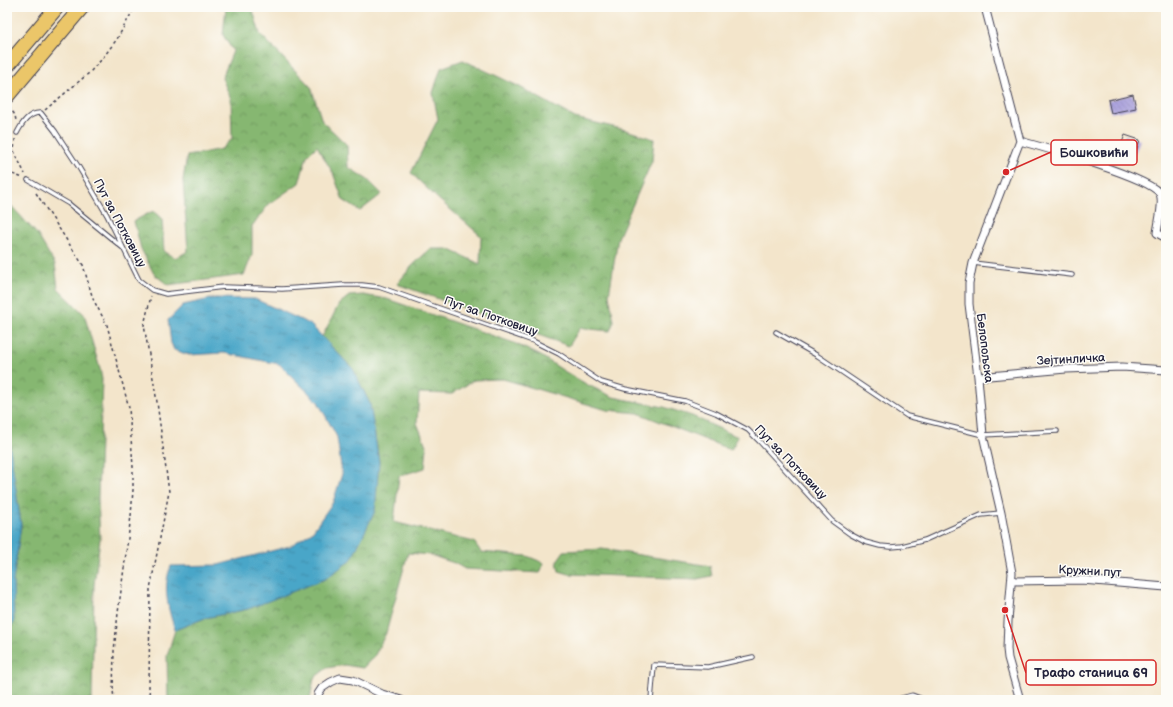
<svg xmlns="http://www.w3.org/2000/svg" width="1173" height="707" viewBox="0 0 1173 707" font-family="'Balsamiq Sans',sans-serif">
<style>
.forest{fill:url(#forest-crowns);stroke:#546c56}
.water{fill:url(#water-ripples);stroke:#366482}
.building{fill:url(#building-back-hatch)}
.lines{fill:none;stroke-linecap:round;stroke-linejoin:round}
.service-casing{stroke:#413f51;stroke-width:5.5}
.minor-casing{stroke:#413f51;stroke-width:9}
.motorway-casing{stroke:#413f51;stroke-width:16}
.path{stroke:#413f51;stroke-width:1.5;stroke-dasharray:3 3;stroke-linecap:butt}
.service{stroke:#fff;stroke-width:3.5}
.minor{stroke:#fff;stroke-width:7}
.motorway{stroke:#ebc669;stroke-width:14}
.labels{text-anchor:middle;stroke-width:3;stroke-linejoin:round;paint-order:stroke}
.street-label{font-size:12px;fill:#22223b;stroke:#fdfcf7}
.leader{fill:none;stroke:#d62828;stroke-width:1.5}
.callout-dot{fill:#d62828;stroke:#fdfcf7;stroke-width:1.5}
.callout{fill:#fdfcf7;stroke:#d62828;stroke-width:1.5}
.callout-label{font-size:13px;text-anchor:middle;font-weight:bold;fill:#22223b}
</style>
<defs>
<pattern id="forest-crowns" width="20" height="18" patternUnits="userSpaceOnUse"><rect width="20" height="18" fill="#86b771"/><path d="M2 6a3 3 0 1 1 6 0M12 15a3 3 0 1 1 6 0" fill="none" stroke="#6d945e"/></pattern>
<pattern id="water-ripples" width="26" height="14" patternUnits="userSpaceOnUse"><rect width="26" height="14" fill="#49a6c8"/><path d="M2 4q2-2 4 0t4 0M15 11q2-2 4 0t4 0" fill="none" stroke="#3c87a4"/></pattern>
<pattern id="building-back-hatch" width="6" height="6" patternUnits="userSpaceOnUse"><rect width="6" height="6" fill="#a69cdc"/><path d="M-1 5l2 2M0 0l6 6M5-1l2 2" fill="none" stroke="#877fb4"/></pattern>
</defs>
<rect width="100%" height="100%" fill="#fdfcf7"/>
<filter id="ink" filterUnits="userSpaceOnUse"><feTurbulence type="fractalNoise" baseFrequency=".025" numOctaves="2"/><feDisplacementMap in="SourceGraphic" scale="8" xChannelSelector="R" yChannelSelector="G"/><feConvolveMatrix kernelMatrix="1 2 1 2 8 2 1 2 1" color-interpolation-filters="sRGB"/></filter>
<filter id="wash" filterUnits="userSpaceOnUse"><feTurbulence type="fractalNoise" baseFrequency=".012" numOctaves="4" result="noise"/><feDisplacementMap in="SourceGraphic" scale="16" xChannelSelector="R" yChannelSelector="G"/><feGaussianBlur stdDeviation="0.9" result="paint"/><feColorMatrix in="noise" values="0 0 0 0 0 0 0 0 0 0 0 0 0 0 0 0 0 1.4 0 .05"/><feComposite in="paint" operator="in"/></filter>
<g filter="url(#wash)">
<rect width="100%" height="100%" fill="#f3e5cb"/>
<path class="forest" d="M226,7H252L260,34L311,87L322,121L347,145L348,167L368,180L382,194L360,211L343,200L333,173L317,146L307,156L299,183L269,204L252,226V255L244,275L168,285L154,274L141,249L134,221L153,211L162,219L164,252L176,258L188,251L183,180L187,156L221,149L232,139L231,99L222,78L233,51L223,35Z
M463,60L518,86L575,118L626,130L654,139L652,161L618,238L609,295L614,321L610,331L580,328L569,346L397,284L412,266L430,249H448L480,264L481,236L436,197L411,173L438,119L433,93L441,68Z
M7,201L37,234L55,264L58,288L84,314L100,369L102,379L98,499L100,539L94,585L92,700H7V630L14,623L13,581L21,525L7,427Z
M363,295L387,299L514,343L541,356L564,371L588,385L613,397L664,407L692,416L738,437L731,450L638,413L607,410L503,379L474,380L452,394L419,393L417,423L427,448L425,468L399,476L394,522L474,542L481,552L527,556L544,563L540,573L465,569L454,563L430,555L408,553L386,633L375,655L363,668L344,665L327,668L314,678L310,700H168L167,656L175,630L205,618L248,609L379,462L370,404L353,369L322,337L339,304L349,296Z
M602,549L710,566L712,576L697,579L569,574L559,571L557,561L564,551Z"/>
<path class="water" d="M215,298L255,299L310,324L353,369L370,404L379,462L375,511L351,560L325,579L248,609L205,618L175,630C168,609 162,587 171,566L218,565L290,546L312,532L333,502L342,474L337,437L318,402L279,364L224,353L189,355L174,350L171,343L168,320L183,305Z
M7,427L21,525L13,581L14,623L7,630Z"/>
<g id="blocks">
<path class="building" d="M1133,94L1136,108L1111,113L1108,100Z
M1125,135L1140,140L1133,159L1118,153Z"/>
</g>
</g>
<g filter="url(#ink)">
<use href="#blocks" fill-opacity="0" stroke="#413f51" stroke-width="1"/>
<g class="lines">
<g class="service-casing">
<path id="service" d="M17,133C22,123 29,112 41,113L55,131L78,166L107,215L139,280L152,290L166,294L224,287L282,289L343,285H362L379,287L533,341L559,354L601,382L625,389L685,401L716,413L748,430L760,442L832,521L850,534L865,542L880,546L891,547L902,546L925,540L981,515L1001,513
M28,180L69,204L123,248
M973,263L1072,275
M776,332L818,356L907,416L983,435L1057,431
M651,700L654,665L708,667L753,657"/>
</g>
<g class="minor-casing">
<path id="minor" d="M985,7L1020,141L973,263L969,283V304L978,377L983,435L1001,513L1012,573L1008,621L1007,649L1008,658L1020,700
M1020,141C1042,147 1152,178 1160,194C1164,202 1158,224 1157,233L1166,238
M978,377L1066,369L1122,367L1166,370
M1013,581L1082,580L1166,587
M318,700V694L322,688L331,682L340,678L353,680L382,694L401,700
M901,700L912,697L920,700"/>
</g>
<g class="motorway-casing">
<path id="motorway" d="M7,66L57,7
M7,96L82,7"/>
</g>
<path class="path" d="M9,107L15,115L16,121
M45,110L89,73L102,59L117,39L135,7
M15,139L14,151L25,174
M7,172L23,178
M36,193L83,265L93,299L107,325L129,408L133,467V490L131,516L118,613L114,651L113,690L114,700
M150,700L149,688L150,589L169,492L157,402L144,325L151,296"/>
<use href="#service" class="service"/>
<use href="#minor" class="minor"/>
<use href="#motorway" class="motorway"/>
</g>
</g>
<g class="labels">
<g class="street-label">
<text transform="translate(120 223) rotate(62)" y="4">Пут за Потковицу</text>
<text transform="translate(491 316) rotate(19)" y="4">Пут за Потковицу</text>
<text transform="translate(985 348) rotate(83)" y="4">Белопољска</text>
<text transform="translate(1071 359) rotate(-3)" y="4">Зејтинличка</text>
<text transform="translate(791 462) rotate(46)" y="4">Пут за Потковицу</text>
<text transform="translate(1090 571) rotate(3)" y="4">Кружни пут</text>
</g>
</g>
<path class="leader" d="M1006 172L1051 152M1005 610L1026 673"/>
<g class="callout-dot">
<circle cx="1006" cy="172" r="4"/>
<circle cx="1005" cy="610" r="4"/>
</g>
<g class="callout">
<rect x="1051" y="140" width="86" height="25" rx="4"/>
<rect x="1026" y="660" width="130" height="25" rx="4"/>
</g>
<g class="callout-label">
<text x="1094" y="157">Бошковићи</text>
<text x="1091" y="677">Трафо станица 69</text>
</g>
<rect width="1173" height="707" fill="none" stroke="#fdfcf7" stroke-width="24"/>
</svg>
